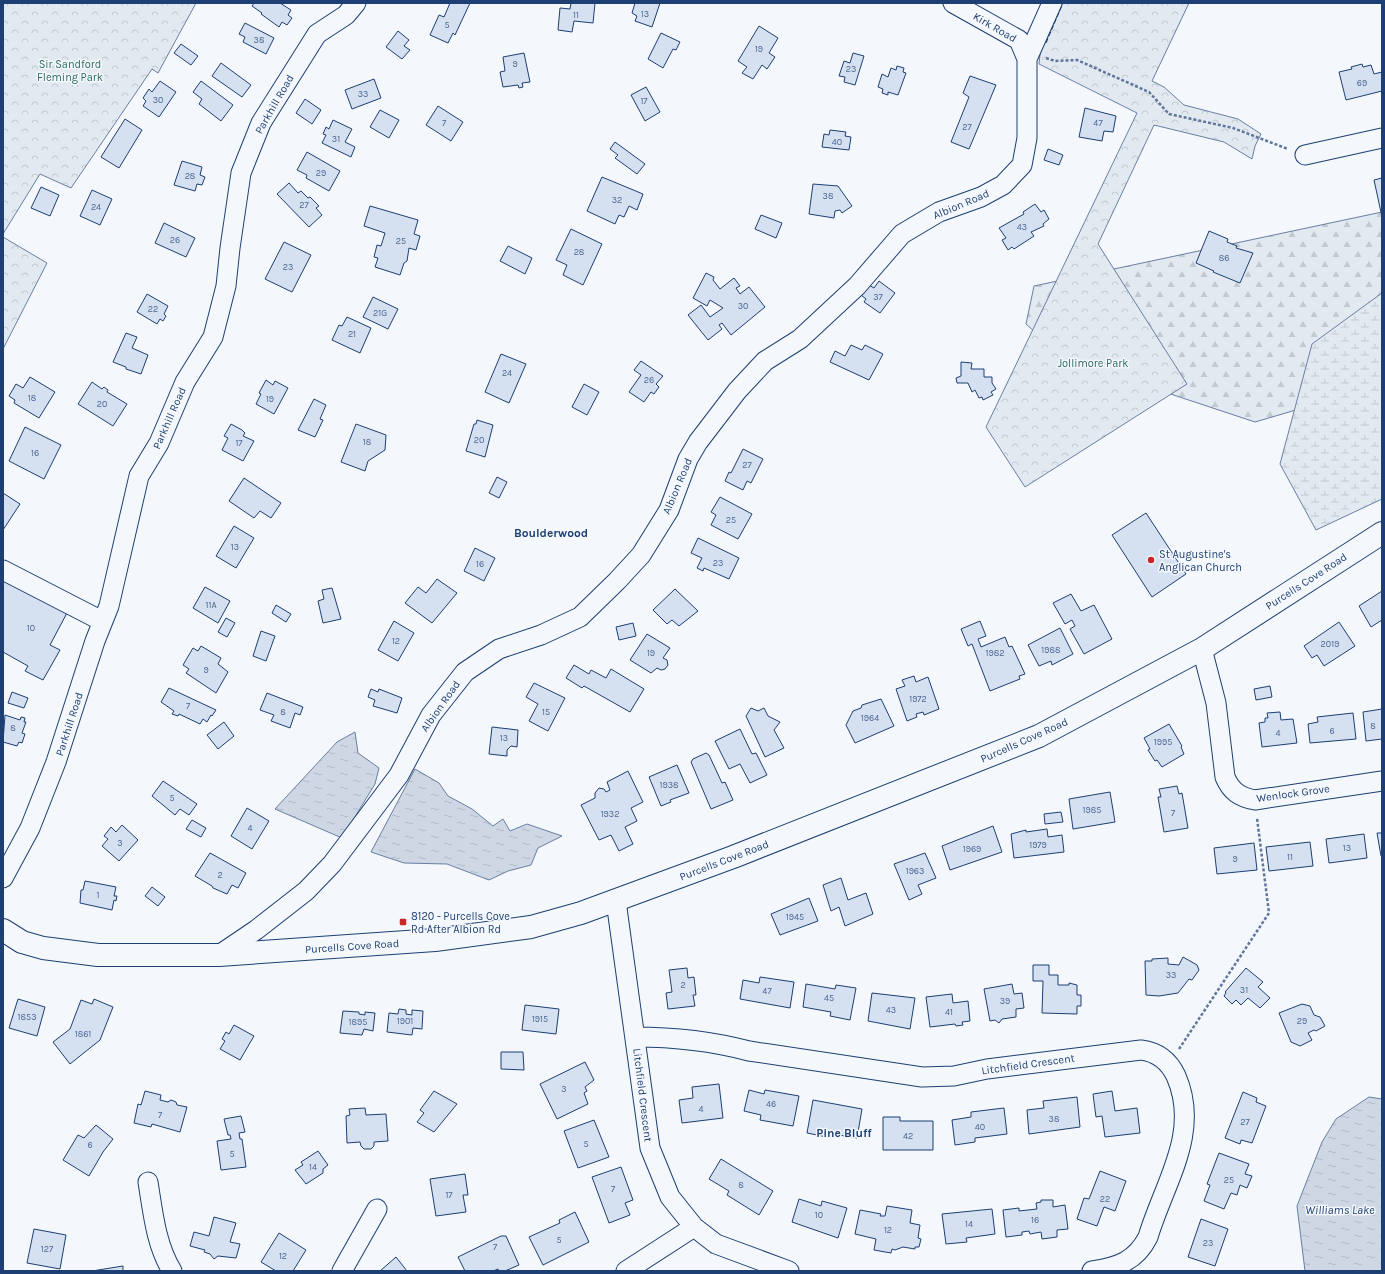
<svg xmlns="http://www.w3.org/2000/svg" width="1385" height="1274" viewBox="0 0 1385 1274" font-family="Karla,sans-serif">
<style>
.forest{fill:url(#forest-firs);stroke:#687fa3}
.wetland{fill:url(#wetland-marsh);stroke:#687fa3}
.park{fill:url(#park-crowns);stroke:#687fa3}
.water{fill:url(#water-ripples);stroke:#687fa3}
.building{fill:#d5e0f0;stroke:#1d3f73}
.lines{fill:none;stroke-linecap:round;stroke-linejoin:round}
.minor-casing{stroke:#1d3f73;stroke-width:21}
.major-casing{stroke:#1d3f73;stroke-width:24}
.path{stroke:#5e769c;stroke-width:2.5;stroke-dasharray:3 2;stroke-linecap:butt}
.minor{stroke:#f4f7fb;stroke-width:19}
.major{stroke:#f4f7fb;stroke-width:22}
.fence{stroke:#1d3f73;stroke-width:1;stroke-dasharray:5 2;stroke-linecap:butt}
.poi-dot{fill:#c62828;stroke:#f4f7fb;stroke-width:1.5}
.labels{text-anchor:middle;stroke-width:3;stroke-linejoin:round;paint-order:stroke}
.number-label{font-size:9px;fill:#4b6792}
.street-label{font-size:11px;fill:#1d3f73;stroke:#f4f7fb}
.park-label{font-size:11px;fill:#2c6c60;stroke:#f4f7fb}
.poi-label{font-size:11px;fill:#1d3f73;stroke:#f4f7fb;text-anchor:start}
.neighbourhood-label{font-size:12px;font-weight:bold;fill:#1d3f73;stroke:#f4f7fb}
.water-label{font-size:12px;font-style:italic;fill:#1d3f73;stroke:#f4f7fb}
</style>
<defs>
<pattern id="forest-firs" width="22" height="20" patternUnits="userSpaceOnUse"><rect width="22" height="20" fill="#e3e9f0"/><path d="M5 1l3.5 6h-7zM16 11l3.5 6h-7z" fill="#c2c9d1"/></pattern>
<pattern id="wetland-marsh" width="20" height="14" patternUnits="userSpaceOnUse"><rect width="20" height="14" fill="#e3e9f0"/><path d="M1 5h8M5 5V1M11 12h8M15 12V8" fill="none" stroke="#c2c9d1"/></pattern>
<pattern id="park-crowns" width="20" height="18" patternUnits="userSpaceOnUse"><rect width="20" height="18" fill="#e3e9f0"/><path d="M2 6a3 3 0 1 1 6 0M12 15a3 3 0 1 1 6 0" fill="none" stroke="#c2c9d1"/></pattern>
<pattern id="water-ripples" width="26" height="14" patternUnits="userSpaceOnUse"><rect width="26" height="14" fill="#cfd7e4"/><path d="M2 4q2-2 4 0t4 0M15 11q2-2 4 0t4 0" fill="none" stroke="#b1bac7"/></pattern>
</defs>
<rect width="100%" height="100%" fill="#f4f7fb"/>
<path class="forest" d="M1382,212V365L1313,405L1255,422L1065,359L1026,324L1034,286Z"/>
<path class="wetland" d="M1382,293V499L1316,530L1280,464L1312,344Z"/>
<path class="park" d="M3,3H196L158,73L152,69L71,188L40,174L3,234Z
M1051,3H1189L1152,81L1164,87L1184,105L1238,119L1261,134L1255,146L1252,159L1224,142L1154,125L1098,244L1187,384L1025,487L986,427L1137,113L1039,64L1041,45Z
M3,237L47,263L3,349Z"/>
<path class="water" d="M355,732L358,753L379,768L375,784L342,838L275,809L337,742Z
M415,769L439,783L448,796L472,809L493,826L503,819L510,831L527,824L562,836L538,848L531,865L508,871L489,880L447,864L404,863L371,852Z
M1369,1097L1382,1099V1271H1305L1297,1206L1322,1142L1336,1119Z"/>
<path class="building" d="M254,3H280L291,10L288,15L292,18L287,25L282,22L279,27L261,14L262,13L252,6Z
M450,3H470L455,35L453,33L448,43L430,35L439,15L444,17Z
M571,3H595L593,23L574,21L572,32L558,30L560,8L570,9Z
M635,3H660L652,27L635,21L637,16L632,13Z
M245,23L274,38L266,54L243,42L245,37L239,34Z
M759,26L778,38L769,53L775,57L767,69L762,65L753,79L742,73L747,67L738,61Z
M398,31L409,40L404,46L410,50L402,59L386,47Z
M661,33L680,42L676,50L673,49L663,68L648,59Z
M181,44L198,56L191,65L174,53Z
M524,53L530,82L522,83L523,87L519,88L518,85L503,87L500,72L505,71L503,57Z
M853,53L864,56L855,85L844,82L845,77L839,76L844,61L850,63Z
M221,63L251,85L242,97L212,76Z
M1362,64L1363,67L1371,65L1374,74L1382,72V91L1346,100L1339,72L1352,69L1351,67Z
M897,66L904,68L903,72L906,73L898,95L888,92V95L882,93L883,89L878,87L882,74L888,77L891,68L896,70Z
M970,76L996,85L969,149L951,142L969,97L963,93Z
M374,79L381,98L352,109L345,90Z
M160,81L176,92L159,117L143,106L146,101L143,98L149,89L152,92Z
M201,81L233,105L221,121L199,104L202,99L193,92Z
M646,87L660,112L645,121L631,95Z
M305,99L321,110L312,124L296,113Z
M438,106L463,122L451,141L426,125Z
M1085,108L1116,116L1113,132L1104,131L1102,141L1079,137Z
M380,110L399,120L389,138L370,127Z
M125,119L142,130L119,168L101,157Z
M333,120L352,129L345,142L355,147L351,157L322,143L326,135L323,134L326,127L329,129Z
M830,130L846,132L845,136L851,137L849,150L822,147L824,134L829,135Z
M615,142L645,164L637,174L615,158L618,155L610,149Z
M1048,149L1063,155L1059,165L1044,160Z
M307,152L340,171L329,191L306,178L307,175L297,170Z
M182,161L202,167L200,175L205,177L202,185L197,184L195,191L174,185Z
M602,177L643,194L637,210L629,206L624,217L619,215L615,224L587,211Z
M1382,178V217L1374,180Z
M289,183L298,193L301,191L308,198L310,197L319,206L316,208L322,215L309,227L277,194Z
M813,184L838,186L852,206L842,213L840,210L835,211L834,218L809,214Z
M41,187L59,195L50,216L31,208Z
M92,190L112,199L100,225L80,216Z
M1035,204L1041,212L1044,210L1049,219L1043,224L1044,226L1031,232L1034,236L1014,249L1012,247L1008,250L1002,240L1006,238L999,228L1024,214L1023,212Z
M370,206L418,220L414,234L420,236L416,250L409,248L407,261L404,263L400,275L375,267L378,258L374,257L377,245L381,246L385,233L364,226Z
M761,215L782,223L776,238L755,229Z
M164,223L195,238L186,257L155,243Z
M571,229L602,244L583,285L563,275L567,265L556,260Z
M1209,231L1228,239L1227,242L1237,246L1236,248L1253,253L1240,283L1213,272L1214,271L1196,263Z
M284,242L311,255L292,292L265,279Z
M508,246L532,258L525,274L500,261Z
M706,273L714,277L713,280L720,289L734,278L740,286L736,288L740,294L749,287L765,307L731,335L722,323L719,325L722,329L708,340L688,315L701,305L710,317L723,308L710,300L707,306L693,298Z
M879,281L895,293L880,313L864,302L866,299L861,295L869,285L874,288Z
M147,294L168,306L164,314L166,316L163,321L160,319L157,324L137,312Z
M373,297L398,309L388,329L363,317Z
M347,317L371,328L360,353L332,340L339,325L342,326Z
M126,333L137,337L132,348L148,355L141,374L126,369V367L113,362Z
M851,345L862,350L865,345L883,354L869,380L830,362L835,351L845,356Z
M501,354L526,364L509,403L485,392Z
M641,361L663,376L656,384L659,387L654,394L651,392L644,402L629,392L641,375L634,370Z
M961,362L972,363L971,369H984V377H992V383L996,389L991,392L993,395L983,400L982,397L979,398L975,390L972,392L968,383H957L956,378L961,376Z
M30,377L55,392L39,418L14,403L15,400L9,396L16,384L23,388Z
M266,380L273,385L275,381L288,388L274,414L256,404L261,394L259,393Z
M92,382L102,389L104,387L108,390L107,392L127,404L113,426L78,404Z
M584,384L599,392L587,415L572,407Z
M314,399L326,405L320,419L323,420L315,437L298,430Z
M477,420L493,425L485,457L466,451L474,424H476Z
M231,424L242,430L245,433L243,436L254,441L243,461L222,450L228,438L224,436Z
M356,424L386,435L385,450L368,461L365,471L341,462Z
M25,427L61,445L44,479L9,461Z
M743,449L763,459L751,483L747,481L743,490L725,481L729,472L731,473Z
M497,477L507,482L499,498L489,493Z
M244,478L281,503L271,518L260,511L254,518L229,501Z
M3,493L20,504L3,530Z
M720,497L752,514L738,539L711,525L716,515L711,512Z
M1146,513L1186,574L1152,597L1112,535Z
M234,526L254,538L236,568L216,556Z
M698,538L739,558L729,579L704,568L703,571L697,568L702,558L691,553Z
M475,548L495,558L484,581L464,571Z
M437,579L457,593L432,623L405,603L418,587L426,593Z
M3,580L68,611L50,645L60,650L43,680L25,671L28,666L3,652Z
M205,587L230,601L218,623L193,608Z
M332,588L341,619L323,623L318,601L324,599L322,590Z
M675,589L698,611L679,626L672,620L667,624L653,610Z
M1382,591V620L1371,627L1359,606Z
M1071,594L1081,611L1094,605L1112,639L1084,654L1070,629L1075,626L1072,620L1065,624L1053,603Z
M276,605L291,614L286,622L272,613Z
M226,618L235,623L227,637L218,632Z
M394,621L414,633L398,661L378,650Z
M980,621L986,636L978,639L981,647L1005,637L1009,647L1012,646L1025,674L1019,676L1020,679L990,691L972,644L968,646L961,629Z
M1339,622L1355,646L1324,666L1317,655L1312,658L1304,646Z
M633,623L636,636L619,640L616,627Z
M1060,628L1073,654L1052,665L1051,661L1039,666L1028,645Z
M261,631L275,636L266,661L253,656Z
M647,634L670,648L663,658L667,660L668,665L665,669L661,670L657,668L651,673L630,660Z
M201,646L221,658L218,664L228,672L216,693L186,673L189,669L183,665L193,648L198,651Z
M574,665L589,674L591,670L606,678L611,669L644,689L630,712L584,686L582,688L566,678Z
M914,676L916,682L928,677L939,709L924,715L923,712L916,714L917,717L907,721L896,689L905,686L902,680Z
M534,683L565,698L548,731L529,721L538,704L526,697Z
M1270,686L1272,697L1256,700L1254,689Z
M169,688L216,710L212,716L211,715L207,722L203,719L200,724L179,714L178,716L172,714L174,711L161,702Z
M371,689L378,692L379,689L402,698L397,713L373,706L375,700L368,697Z
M12,692L28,698L24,708L8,703Z
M267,693L303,707L300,715L295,713L290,728L271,721L274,715L260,710Z
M881,699L894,726L855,743L846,725L853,711L861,708L862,705Z
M751,708L758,711L764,708L768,716L780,722L774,730L784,748L765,757L746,716Z
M1382,709V739L1366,741L1363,712Z
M1280,712L1281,720L1293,719L1297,743L1262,747L1259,723L1265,722V718H1268L1267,713Z
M1353,713L1356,739L1310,743L1308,724L1318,722L1317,717Z
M5,715L20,720L21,717L25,718L24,722H26L22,733L25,734L22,743L19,742L17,746L3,742Z
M224,722L234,736L218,749L207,735Z
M1169,724L1182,746L1181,747L1184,754L1162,767L1157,760L1155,761L1148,750L1150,749L1144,738Z
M492,727L518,730L517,747L511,746L507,750V756L489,754Z
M740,729L752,754L756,753L767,775L750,783L740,764L729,769L715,741Z
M706,753L709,755L722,783L725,782L733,800L711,809L691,762L693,759Z
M677,765L689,793L670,800L671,802L661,806L649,777Z
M628,771L643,802L631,808L637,821L625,827L633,844L619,851L611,835L599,840L581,805L595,798V793L599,788L604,789L606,792L610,790L607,782Z
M163,781L197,804L189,815L180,809L175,815L152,796Z
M1177,786L1179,794L1182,793L1188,828L1164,832L1158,797H1161L1159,789Z
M1110,792L1115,822L1073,829L1069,799Z
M247,808L269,821L252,849L231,836Z
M1061,812L1063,822L1045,824L1044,814Z
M192,820L206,828L201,837L186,829Z
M122,825L138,840L119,861L102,846L108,839L104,836L111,827L116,832Z
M993,826L1002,852L950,870L942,846Z
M1047,829L1048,837L1062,835L1064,852L1014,858L1011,834L1026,830V832Z
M1377,833H1382V856H1381Z
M1364,834L1367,858L1329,863L1326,839Z
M1310,842L1313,866L1269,871L1266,847Z
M1254,843L1257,870L1217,874L1214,848Z
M210,853L246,873L238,888L232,885L227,894L213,888L212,886L195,876Z
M925,853L936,878L918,885L922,894L909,900L894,864Z
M841,878L848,900L866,893L873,914L845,926L839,907L831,911L823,885Z
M85,881L116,887L114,896H117L116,901L114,900L112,910L80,903L81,890H83Z
M152,887L165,897L158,906L145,896Z
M809,898L818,921L780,935L771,914Z
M1183,957L1197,965L1199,970L1192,980L1189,979L1178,993L1159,996L1146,995L1145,961H1152V959L1168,958V964L1179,965Z
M1033,965H1049V975H1058V985H1069V983L1077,985V995H1081V1006H1077V1014L1042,1013L1043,981H1033Z
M687,968L688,978L694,977L696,995H693L695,1006L668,1009L666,993L672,992L669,970Z
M1246,968L1263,982L1258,987L1270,998L1260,1008L1248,998L1241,1005L1236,1000L1232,1004L1224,996L1226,993L1225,992Z
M760,977L794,982L790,1008L740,999L743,980L759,983Z
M806,984L835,989L836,985L856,988L850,1020L830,1016L831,1012L803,1007Z
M1012,984L1014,994L1022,993L1024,1008L1016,1009V1017L1002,1019L999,1023L995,1020L990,1021L984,989Z
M872,993L915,998L910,1029L868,1021Z
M952,994L953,1003L968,1001L970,1021L962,1022L963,1025L956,1026L955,1024L930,1027L926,997Z
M18,999L45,1007L37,1036L9,1028Z
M94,999L113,1007L100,1040L70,1064L53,1042L70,1029L81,1000L92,1004Z
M1302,1004L1310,1006L1314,1015L1320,1017L1325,1026L1316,1031L1314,1030L1308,1033L1312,1040L1300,1046L1291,1042L1279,1013Z
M525,1005L559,1009L556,1034L522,1030Z
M399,1009L406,1010V1014L412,1015V1010L423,1011L422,1029L413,1028L412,1035L387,1032L389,1013L398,1014Z
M343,1011L359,1012V1014L365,1015V1012L375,1013L373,1031L364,1029L362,1035L340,1033Z
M234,1025L254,1036L240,1060L220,1049L225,1041L222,1039L226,1032L229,1034Z
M501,1052H523L524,1070L501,1069Z
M585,1062L594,1080L585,1087L587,1091L584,1093L588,1104L557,1119L540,1084Z
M719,1084L723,1118L682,1123L679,1100L693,1098L692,1087Z
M749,1090L764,1094L765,1090L799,1096L793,1126L760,1120L761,1115L744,1111Z
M145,1091L161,1095L160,1100L168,1102L171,1100L176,1102L177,1105L187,1107L180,1132L152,1124L151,1127L134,1123L138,1104L141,1105Z
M434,1091L457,1104L434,1132L417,1122L424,1113L420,1110Z
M1112,1091L1115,1111L1137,1108L1140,1133L1105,1137L1102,1116L1096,1117L1093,1094Z
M1243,1092L1257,1098L1256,1102L1266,1106L1252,1143L1241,1140L1240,1144L1225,1138Z
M1077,1097L1080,1127L1029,1134L1027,1110L1044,1108L1043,1101Z
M813,1100L862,1109L857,1138L827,1133V1137L807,1133Z
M365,1108L366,1115L386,1114L388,1141L374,1142V1146L371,1149H364L361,1146L360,1142L347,1143L346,1116L350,1115L349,1109Z
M1004,1108L1007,1134L975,1138V1142L955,1145L952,1120L971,1117V1112Z
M241,1116L245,1132L239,1133L240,1139H242L246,1167L221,1170L217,1141L231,1139L230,1135H228L224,1119Z
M883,1117H900V1121H933V1150H883Z
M594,1120L609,1157L578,1168L564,1131Z
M96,1125L113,1139L103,1152L89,1176L63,1160L78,1135L84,1138Z
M318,1151L328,1165L323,1169V1173L306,1184L295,1170L303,1165L301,1162Z
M1219,1153L1249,1164L1245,1174L1252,1176L1247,1188L1240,1185L1237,1195L1231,1193L1224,1209L1204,1201L1210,1185L1207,1184Z
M721,1159L773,1191L759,1215L727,1195L729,1191L709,1179Z
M621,1167L633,1200L625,1203L630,1215L609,1223L592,1177Z
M1100,1171L1126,1181L1115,1211L1104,1207L1097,1226L1077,1219L1084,1198L1089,1199Z
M465,1174L468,1195H463L466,1212L436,1216L430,1179Z
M799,1199L821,1206L822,1201L847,1208L838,1238L792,1222Z
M1041,1200H1053V1207L1065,1205L1068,1229L1057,1230V1237L1042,1239L1041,1232L1030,1234L1029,1231L1022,1232V1235L1006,1237L1003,1210L1019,1208V1211L1037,1209L1036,1203L1041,1202Z
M887,1206L912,1210L910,1223L920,1225L918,1238L921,1239L919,1247H915V1249L903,1247L895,1250L892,1249L891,1253L874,1250L876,1239L855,1234L860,1210L881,1214L880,1216H885Z
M992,1209L995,1234L966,1238L967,1242L946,1244L942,1214Z
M575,1212L589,1242L543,1265L529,1237L560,1223L559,1220Z
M214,1217L236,1223L230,1242L240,1244L236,1258L218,1256L214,1259L210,1254L204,1252L205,1250L190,1246L194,1232L209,1236Z
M1201,1219L1228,1229L1215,1266L1188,1257Z
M34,1229L66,1235L60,1269L27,1263Z
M279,1233L306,1250L293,1271H276L261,1262Z
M501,1236H506L519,1265L505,1271H499L498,1269L493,1271H465L458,1257Z
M396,1257L407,1271H380Z
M123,1266V1271H92Z"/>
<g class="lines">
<g class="minor-casing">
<path id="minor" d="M953,3L1019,40L1027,59
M1305,155L1382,138
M3,570L102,621
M1202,649L1216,703L1225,777C1231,791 1239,797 1255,800L1382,781
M3,878L30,828L56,762L95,641L109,606L139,476L159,443L185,382L213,337L226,286L230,248L241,173L261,123L317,34L346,15L356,3
M616,901L650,1148L670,1197L694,1227L716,1244L789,1271
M219,955L256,930L306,891L332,864L399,775L431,715L465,672L499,649L541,635L580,617L617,581L641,555L669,510L688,459L698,442L737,391L765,361L800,339L857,286L902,234L939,212L981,197L1003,185L1022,165L1027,138V59L1052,3
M635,1037C675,1037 711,1041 749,1051L922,1077L954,1076L987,1069L1141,1050C1157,1052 1169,1061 1176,1076C1201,1133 1164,1183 1148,1237C1136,1261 1118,1267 1092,1271
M148,1182C153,1213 156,1245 172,1271
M342,1271L377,1209
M626,1271L694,1227"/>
</g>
<g class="major-casing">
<path id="major" d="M3,930L22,942L43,948L98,955H219L435,940L531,927L581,913L733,857L1039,736L1202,649L1382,533"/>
</g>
<path class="path" d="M1046,58L1055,61L1077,60L1149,92L1169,114L1233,128L1288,149
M1179,1049L1269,913L1257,818"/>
<use href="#minor" class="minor"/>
<use href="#major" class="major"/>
<path class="fence" d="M1046,43L1063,3"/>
</g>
<g class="poi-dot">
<circle cx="1151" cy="560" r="4"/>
<rect x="399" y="918" width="8" height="8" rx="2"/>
</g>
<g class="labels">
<g class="number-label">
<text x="645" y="17">13</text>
<text x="576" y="18">11</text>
<text x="447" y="28">5</text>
<text x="259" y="43">38</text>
<text x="759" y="52">19</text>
<text x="515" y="67">9</text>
<text x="851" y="72">23</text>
<text x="1362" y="86">69</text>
<text x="363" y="97">33</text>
<text x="158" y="103">30</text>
<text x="644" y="104">17</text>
<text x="444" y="126">7</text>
<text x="1098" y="126">47</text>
<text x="967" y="130">27</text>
<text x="336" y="142">31</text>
<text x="837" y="145">40</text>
<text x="321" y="176">29</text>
<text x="190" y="179">28</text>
<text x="828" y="199">38</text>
<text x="617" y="203">32</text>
<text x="304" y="208">27</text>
<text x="96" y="210">24</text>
<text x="1022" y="230">43</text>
<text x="175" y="243">26</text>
<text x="401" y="244">25</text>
<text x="579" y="255">28</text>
<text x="1224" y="261">86</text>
<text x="288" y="270">23</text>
<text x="878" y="300">37</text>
<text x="743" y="309">30</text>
<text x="153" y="312">22</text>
<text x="380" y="316">21G</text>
<text x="352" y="337">21</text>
<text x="507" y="376">24</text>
<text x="649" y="383">26</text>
<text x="32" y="401">18</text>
<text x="270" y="402">19</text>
<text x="102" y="407">20</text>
<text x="479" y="443">20</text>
<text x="367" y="445">18</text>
<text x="239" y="446">17</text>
<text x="35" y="456">16</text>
<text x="747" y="468">27</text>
<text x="731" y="523">25</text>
<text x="235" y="550">13</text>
<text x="718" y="566">23</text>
<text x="480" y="567">16</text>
<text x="211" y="608">11A</text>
<text x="31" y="631">10</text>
<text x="396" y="644">12</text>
<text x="1330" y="647">2019</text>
<text x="1051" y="653">1988</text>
<text x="651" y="656">19</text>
<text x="995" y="656">1982</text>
<text x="206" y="673">9</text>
<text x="918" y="702">1972</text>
<text x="188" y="709">7</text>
<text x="283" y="715">8</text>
<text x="546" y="715">15</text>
<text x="870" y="721">1964</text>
<text x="1373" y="729">8</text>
<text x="13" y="731">8</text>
<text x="1332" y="734">6</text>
<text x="1278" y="736">4</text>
<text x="504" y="741">13</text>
<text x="1163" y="745">1995</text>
<text x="669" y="788">1938</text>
<text x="172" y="801">5</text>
<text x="1092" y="813">1985</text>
<text x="1173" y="816">7</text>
<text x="610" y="817">1932</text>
<text x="250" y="831">4</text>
<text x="120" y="846">3</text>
<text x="1038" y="848">1979</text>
<text x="1347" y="851">13</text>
<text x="972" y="852">1969</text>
<text x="1290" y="860">11</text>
<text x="1235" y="862">9</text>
<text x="915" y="874">1963</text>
<text x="220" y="878">2</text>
<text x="98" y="898">1</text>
<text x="795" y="920">1945</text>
<text x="1171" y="978">33</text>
<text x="683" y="988">2</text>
<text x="1244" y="993">31</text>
<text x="767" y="994">47</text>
<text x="829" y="1001">45</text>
<text x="1005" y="1004">39</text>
<text x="891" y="1013">43</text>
<text x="949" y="1015">41</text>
<text x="27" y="1020">1853</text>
<text x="540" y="1022">1915</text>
<text x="405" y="1024">1901</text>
<text x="1302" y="1024">29</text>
<text x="358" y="1025">1895</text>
<text x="83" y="1037">1861</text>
<text x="564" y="1092">3</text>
<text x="771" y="1107">46</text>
<text x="701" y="1112">4</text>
<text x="160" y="1118">7</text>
<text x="1054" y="1122">38</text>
<text x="1245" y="1125">27</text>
<text x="980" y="1130">40</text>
<text x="908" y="1139">42</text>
<text x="586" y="1147">5</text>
<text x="90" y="1148">6</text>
<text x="232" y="1157">5</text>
<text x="313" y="1170">14</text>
<text x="1229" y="1183">25</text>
<text x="741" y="1188">8</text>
<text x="613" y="1192">7</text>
<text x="449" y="1198">17</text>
<text x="1105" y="1202">22</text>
<text x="819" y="1218">10</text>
<text x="1035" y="1223">16</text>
<text x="969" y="1227">14</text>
<text x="888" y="1233">12</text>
<text x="559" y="1243">5</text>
<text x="1208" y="1246">23</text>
<text x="495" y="1250">7</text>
<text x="47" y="1252">127</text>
<text x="283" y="1259">12</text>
</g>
<g class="street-label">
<text transform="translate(995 27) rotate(30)" y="4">Kirk Road</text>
<text transform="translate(274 104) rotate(-60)" y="4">Parkhill Road</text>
<text transform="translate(961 204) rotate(-23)" y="4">Albion Road</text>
<text transform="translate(169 418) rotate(-66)" y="4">Parkhill Road</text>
<text transform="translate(677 486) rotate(-67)" y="4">Albion Road</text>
<text transform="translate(1306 581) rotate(-33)" y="4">Purcells Cove Road</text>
<text transform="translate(440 706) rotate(-55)" y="4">Albion Road</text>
<text transform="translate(69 724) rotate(-72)" y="4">Parkhill Road</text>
<text transform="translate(1024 740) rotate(-24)" y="4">Purcells Cove Road</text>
<text transform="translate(1293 793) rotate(-8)" y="4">Wenlock Grove</text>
<text transform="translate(724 860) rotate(-21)" y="4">Purcells Cove Road</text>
<text transform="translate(352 946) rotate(-4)" y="4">Purcells Cove Road</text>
<text transform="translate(1028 1064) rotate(-8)" y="4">Litchfield Crescent</text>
<text transform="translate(643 1095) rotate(83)" y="4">Litchfield Crescent</text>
</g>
<g class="park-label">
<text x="70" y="68">Sir Sandford<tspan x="70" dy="13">Fleming Park</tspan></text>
<text x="1093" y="367">Jollimore Park</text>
</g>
<g class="poi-label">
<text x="1159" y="558">St Augustine's<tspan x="1159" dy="13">Anglican Church</tspan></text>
<text x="411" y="920">8120 - Purcells Cove<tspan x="411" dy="13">Rd After Albion Rd</tspan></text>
</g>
<g class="neighbourhood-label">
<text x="551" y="537">Boulderwood</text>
<text x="844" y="1137">Pine Bluff</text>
</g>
<g class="water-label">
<text x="1340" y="1214">Williams Lake</text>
</g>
</g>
<rect width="1385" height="1274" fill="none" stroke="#1d3f73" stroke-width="8"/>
</svg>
